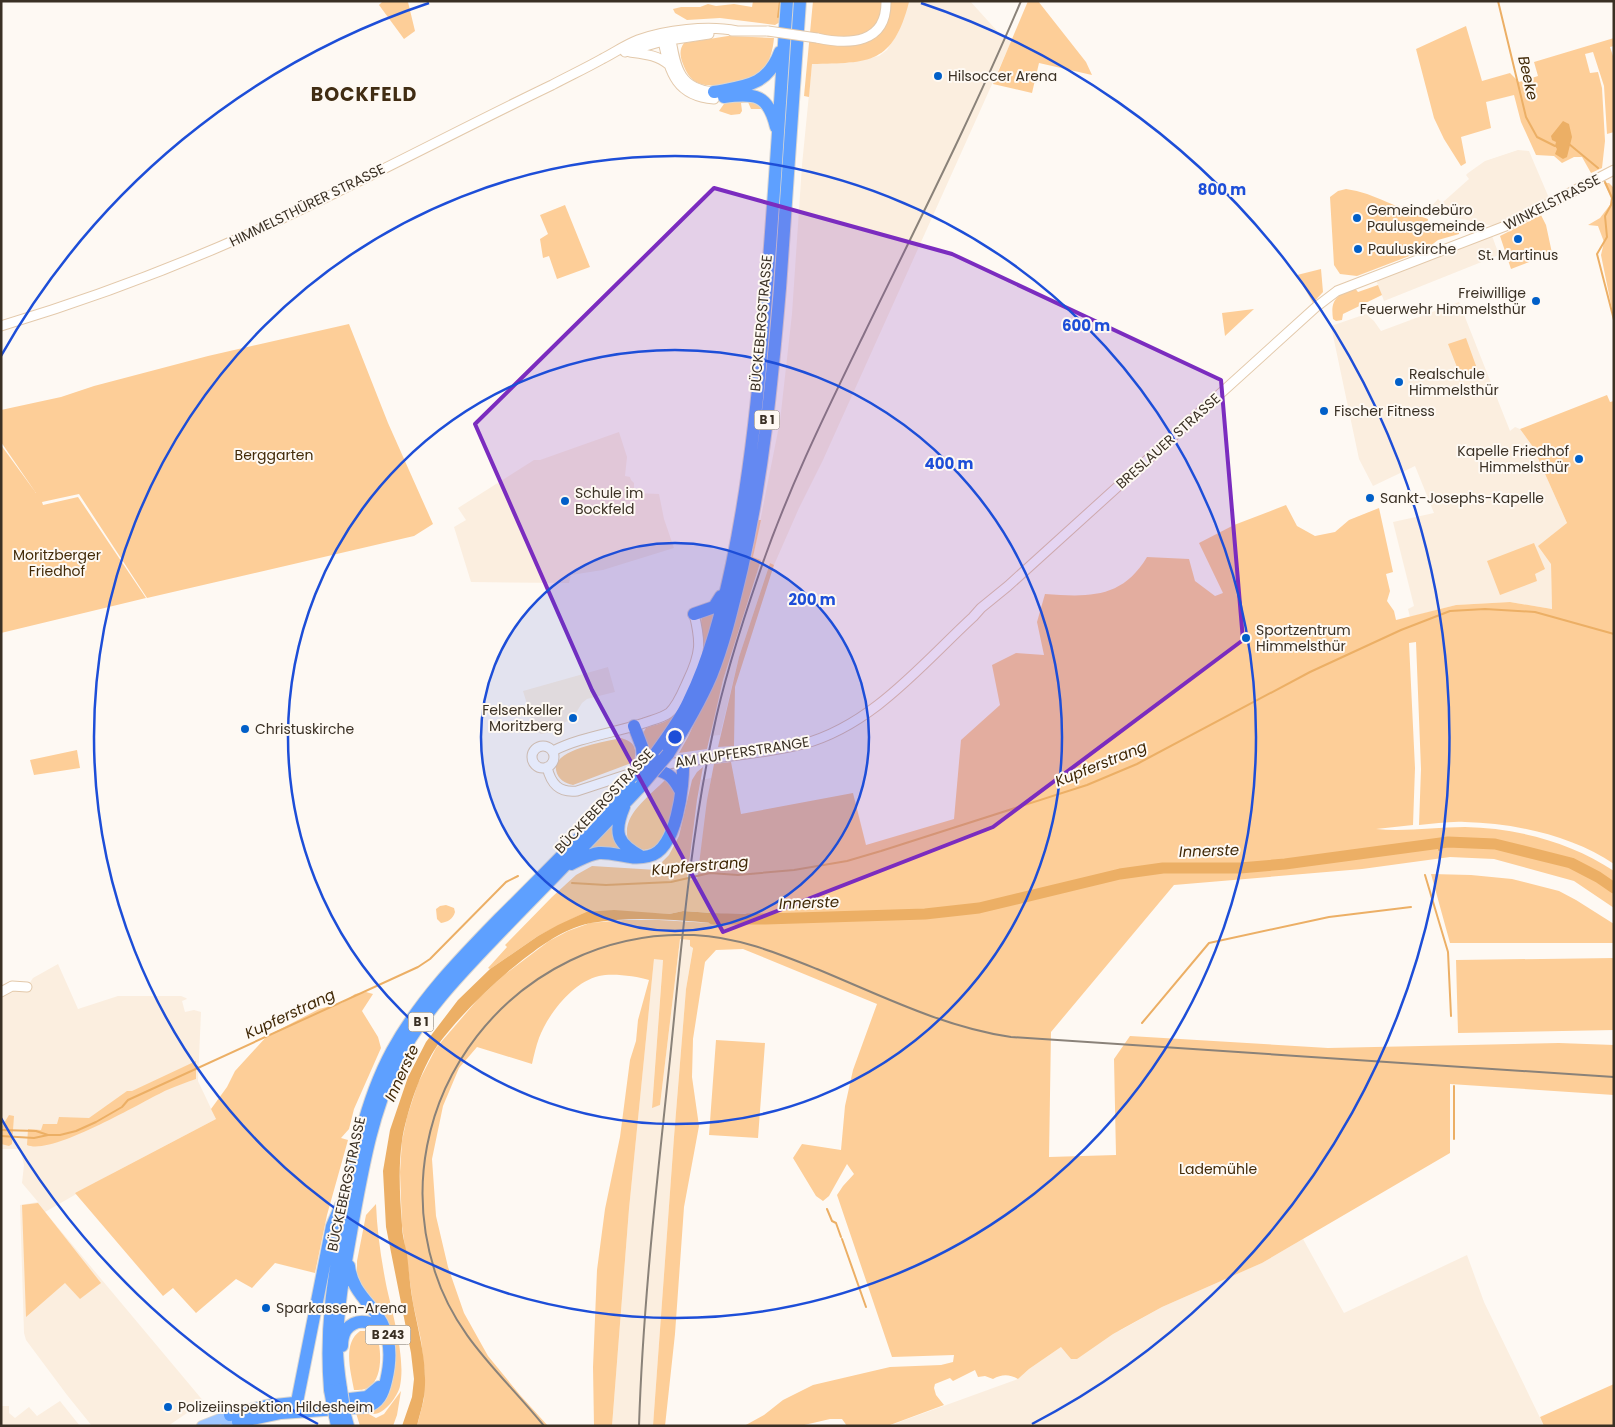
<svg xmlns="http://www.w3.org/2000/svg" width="1615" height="1427" viewBox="0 0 1615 1427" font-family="Poppins,sans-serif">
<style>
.built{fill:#fbeedf}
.green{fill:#fdce98}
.water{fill:#ecaf65}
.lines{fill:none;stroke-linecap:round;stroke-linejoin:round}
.stream{stroke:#ecaf65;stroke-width:2}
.river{stroke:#ecaf65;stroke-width:11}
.minor-casing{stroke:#e3c9ab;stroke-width:11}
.major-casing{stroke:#d8d6d3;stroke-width:12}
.highway-casing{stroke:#d8d6d3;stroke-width:14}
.minor{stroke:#fff;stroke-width:9}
.major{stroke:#9ec6ff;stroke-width:10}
.highway{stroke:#5ea0ff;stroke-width:12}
.rail{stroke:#8a8279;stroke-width:2}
.minor-bridge-casing{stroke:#e3c9ab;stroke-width:11;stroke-linecap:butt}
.highway-bridge-casing{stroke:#d8d6d3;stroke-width:14;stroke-linecap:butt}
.minor-bridge{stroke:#fff;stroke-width:9}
.highway-bridge{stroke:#5ea0ff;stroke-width:12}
.marked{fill:#7b2cbf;fill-opacity:0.2;stroke:#7b2cbf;stroke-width:4;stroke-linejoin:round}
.ring{fill:none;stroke:#1d4ed8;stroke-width:2.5}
.poi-dot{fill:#015fc8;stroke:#fef9f3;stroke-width:2}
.labels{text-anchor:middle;stroke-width:4;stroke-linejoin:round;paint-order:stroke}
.shield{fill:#fef9f3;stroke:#756c62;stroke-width:1}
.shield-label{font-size:12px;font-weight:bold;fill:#3a3024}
.poi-label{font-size:14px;fill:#3a3024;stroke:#fef9f3;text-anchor:start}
.street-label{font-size:14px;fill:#3a3024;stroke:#fef9f3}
.park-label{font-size:14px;fill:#422a08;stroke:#fef9f3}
.water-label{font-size:15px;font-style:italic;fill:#402806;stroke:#fef9f3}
.district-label{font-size:19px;font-weight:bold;letter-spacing:1px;fill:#412d13;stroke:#fef9f3}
.centre{fill:#1d4ed8;stroke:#fef9f3;stroke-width:2.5}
.ring-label{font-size:15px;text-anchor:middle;font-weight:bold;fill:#1d4ed8;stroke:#fef9f3;stroke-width:4;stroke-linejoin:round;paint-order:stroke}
</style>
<rect width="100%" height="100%" fill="#fef9f3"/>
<path class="built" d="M909,1H970L998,32L1011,42L823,460L799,508L774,565L770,563L739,657L720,735L709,736L723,680L761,560L753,557L780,421L792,314L802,165L812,64L849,63L879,56L887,50L899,31Z
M1518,150L1529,151L1549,198L1544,202L1493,226L1427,211L1438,199L1442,203L1469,179L1466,175L1468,173L1485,161Z
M1491,233L1499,255L1384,301L1375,277Z
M1459,302L1510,431L1515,427L1520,429L1533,447L1567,523L1551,564L1552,609L1510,602L1456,605L1410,617L1408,609L1414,606L1393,522L1434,513L1415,466L1373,486L1359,459L1331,326L1366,314L1374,321L1381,331Z
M619,432L627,457L625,476L630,477L631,480L634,483V493L659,494L664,519L674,548L603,570L571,575L569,583L471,582L454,527L466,520L458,508L534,460H540Z
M608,667L615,692L587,699L582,703L574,716L568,721L558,725L553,732L541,734L535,730L523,691Z
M711,778L697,880L687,879L701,780Z
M680,939L690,940L693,947L686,989L674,1137L653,1426H612L629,1209L654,959H663L652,1107L660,1105Z
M58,964L78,1009L118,996H181L186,998L187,999L182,1001L185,1012L194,1010L201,1012L198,1081L216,1119L113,1173L45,1212L205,1403L187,1413L168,1426H92L67,1395L26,1340L24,1333L20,1205L38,1202L22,1183L24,1165L20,1149H1V992L27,987L33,978Z
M1303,1239L1344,1313L1467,1255L1484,1302L1544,1426H876L891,1425L1018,1379L1029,1369L1061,1347L1121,1330L1162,1307L1262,1263Z
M60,1401L80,1426H1V1406H9V1413L15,1418L29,1407L37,1416Z"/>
<path class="green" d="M383,1L408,2L415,31L404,39L379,5Z
M753,1H781L780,22L775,25L720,18L687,20L675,13L673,9L681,7H700L708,4L716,6L734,4L752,7Z
M813,1L909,2C893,64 870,63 812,64L809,97L804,96Z
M1028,1H1038L1086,62L1092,75L1039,63L1032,93L993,84Z
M1466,26L1482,81L1510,73L1519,82L1538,76L1534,62L1614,38V46L1610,47L1614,59V132L1607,134L1604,86L1593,52L1585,54L1590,73L1598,72L1602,88L1605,141L1602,168L1591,173L1582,157H1574L1562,163L1554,156L1536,155L1521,122L1514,95L1486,102L1491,128L1461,137L1466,163L1461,166L1444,139L1434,118L1416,49Z
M728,36L774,38C773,49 770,63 762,70C754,79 742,81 731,83C709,87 692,89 683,64C680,56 679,50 684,43Z
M752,98L763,109H751L748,102L741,103L742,111L740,114L731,115L719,111L726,101Z
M1604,183H1609L1614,188V319L1601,255L1604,242L1598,226L1588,225L1600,218L1613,201Z
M1346,189C1375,193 1400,210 1428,219L1427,224L1459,231V234L1438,240L1425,250L1357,276L1340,274L1334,265L1330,197L1338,191Z
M565,205L590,267L557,279L549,256L543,258L540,239L548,234L540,215Z
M1541,215L1546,225L1552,253L1511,269L1500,236Z
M1321,269L1323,292L1313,303L1297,275Z
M1378,285L1382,295L1343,314L1342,320L1336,321L1333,319C1330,298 1338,296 1354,287L1358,292Z
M1254,309L1225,336L1222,313Z
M349,324L388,423L433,524L414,536L147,598L79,494L42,502L43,505L78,497L146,598L1,633V445L36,493L1,442V410L61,397L94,386L208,356Z
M1466,338L1479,374L1462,380L1448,344Z
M1607,395L1610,402L1614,401V864C1573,836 1514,823 1465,822C1450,821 1434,824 1419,825L1421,769L1416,642L1409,643L1415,768L1413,825L1376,829C1405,832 1435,827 1465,827C1516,828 1571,842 1614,871V908L1574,881L1494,859L1450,857L1362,869L1174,885L1051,1032L1049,1157L1116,1155L1114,1059L1130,1036L1328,1048L1559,1043L1614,1045V1095L1450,1084V1153L1262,1263L1162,1307L1113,1334L1077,1359H1071L1061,1347L1029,1369L1018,1379C1009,1374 1002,1374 993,1379L985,1376L978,1377L975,1370L953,1381L950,1378L935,1384L934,1388L936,1395L944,1405L890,1425L847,1426L842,1419H830L800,1426H744L764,1415L783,1400L813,1385L890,1367L941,1365L953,1362L954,1355L892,1357L837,1195L843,1186L854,1174L847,1164L829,1196L823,1201L816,1196L793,1158L802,1144L841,1150L845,1106L853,1070L877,1004L743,949L716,950L705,962L693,1039L692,1077L699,1126L684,1207L675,1334L665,1426H653L674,1137L686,989L693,948L690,946V940L680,939L660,1105L652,1108L663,960L654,959L629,1209L612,1426H594L593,1367L597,1270L605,1209L620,1137L630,1060L636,1041L638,1020L649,980C636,976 612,973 599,976C573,982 548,1014 539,1038C536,1046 534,1055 532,1064L477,1047L459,1068L443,1106L432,1159L436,1216L448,1267L464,1313L488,1356L520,1395L548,1426H417L424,1399L425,1374L421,1340L413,1303L402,1226L400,1172L402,1141L407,1117L418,1083L436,1048L479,998L504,975L549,941L568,931L590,923L624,920H659L727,924L747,913L727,914L683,911L669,914L586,912L538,936L490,969L488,968L507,947L505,945L552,897L576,875L592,866L657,870V867L669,855L679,836L692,780L697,772L703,767L697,800L687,879L697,880L707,800L714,764L731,762L741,814L853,793L866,845L954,819L961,740L1000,705L992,665L1016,653L1044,655L1037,622L1045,594C1088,597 1122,599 1147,557L1189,559L1195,581L1215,596L1223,593L1199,543L1234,525L1286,505L1297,526L1315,536L1335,532L1349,520L1379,508L1393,572L1386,574L1390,591L1387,601L1394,611L1396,620L1456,605L1510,602L1552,609L1551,564L1538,546L1567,523L1533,447L1520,429Z
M757,520H761L753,557L761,560L723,680L707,749L679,753L688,737L715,678Z
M1534,543L1545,569L1535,574L1537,581L1500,595L1487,561Z
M770,563L774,565L735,687L734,746L718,747L739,657Z
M720,605C709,647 696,689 672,726C665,737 657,747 649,757H647C646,747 639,737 646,728C653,725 662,724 668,720C682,710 701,668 703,651C704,639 699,627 702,616L716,611Z
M621,738C635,742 637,748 634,762L573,785C565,783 558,780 556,770C553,749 605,742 621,738Z
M77,750L80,768L34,775L30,760Z
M666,779L677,793C674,813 668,830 656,847L644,850L631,846C615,819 649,797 666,779Z
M615,822L629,853L583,855Z
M1431,874L1471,875L1512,879L1559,891L1576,900L1614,924V943H1450Z
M446,905L454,908L455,912C453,919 448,922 441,923L437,919L436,909L440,906Z
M1614,958V1030L1458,1033L1456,960Z
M366,992L373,994L362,1011L378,1037L381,1048L354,1109L349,1129L341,1138L348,1140L327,1215L315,1273L275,1263L252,1288L236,1279L196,1313L173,1288L163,1296L75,1193L216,1119L211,1109L227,1087L235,1071L267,1036L319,1009L342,1003L355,994Z
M716,1040L765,1043L758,1138L709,1135Z
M196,1061V1079C186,1082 177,1086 167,1090C141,1102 52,1156 27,1145L28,1129L41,1130L43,1124H57L59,1117L89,1118L127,1091H132Z
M9,1115L14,1116L12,1144L9,1146L1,1144V1128Z
M38,1203L101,1283L80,1299L65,1283L26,1317L22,1205Z
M376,1204C377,1231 381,1258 386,1284C392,1313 406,1357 400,1386C398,1396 384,1415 373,1414L371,1411C382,1407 386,1401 389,1390L386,1318L377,1304L359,1284L357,1275V1261L366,1215Z
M360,1331H369L376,1335C382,1347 383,1379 369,1387C365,1390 359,1390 354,1390C351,1372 342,1344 360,1331Z
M1614,1384V1426H1544L1540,1417Z
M401,1391L397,1415L393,1426H360L356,1413H367L376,1418L384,1414Z"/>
<path class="water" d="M1563,121L1569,124L1572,137L1567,157L1563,159L1555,154L1557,149L1555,146L1556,142L1552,140L1551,136Z
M614,910L669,914L683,911L727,914V924C683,921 636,915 591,923C560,929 534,951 510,970C484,992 458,1018 437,1046C421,1069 406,1114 402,1141C398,1168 400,1198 402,1225C402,1235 405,1244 407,1254C409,1271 410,1287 413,1303C418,1330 426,1357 425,1385C425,1399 420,1413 417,1426H402L412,1397L414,1379L411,1353L386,1227L383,1171L390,1130L408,1077L426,1042L458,1000L490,969L538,936L558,925L586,912Z"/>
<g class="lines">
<path class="stream" d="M1498,1L1526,117L1537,137L1555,146
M778,17L780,1
M1569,144L1598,168
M1605,182L1612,198L1611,205L1605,216L1607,237L1597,254L1614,320
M1439,850L1440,843
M1425,875L1448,952L1451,1016
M572,883L606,885L671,882L710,873L738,875L794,870L847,861L881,851L1087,785L1137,764L1310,672L1401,630L1450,611L1485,609L1535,612L1614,634
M1142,1023L1209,943L1329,917L1411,907
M1,1130L36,1131L48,1135
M1,1136L34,1138L48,1135H60L76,1131L96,1122L122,1107L128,1100L418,967L430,959L506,882L518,876
M1454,1139V1086
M827,1209L832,1221L836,1223L841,1237
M842,1239L866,1307"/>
<path class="river" d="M713,919H765L925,914L979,908L1120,874L1163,868H1240L1285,864L1448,842L1495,844L1571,863L1598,877L1614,888"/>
<g class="minor-casing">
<path id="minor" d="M732,31H768
M817,38C849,45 887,44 886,1
M671,40C676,69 680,89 714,92
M663,41C670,74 677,96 714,99
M625,52L663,41L709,34
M630,52C645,54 658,55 669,65
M1,326C87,300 171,269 253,232C354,186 452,133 552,85C569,76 586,68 602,59C614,53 625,45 638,40C665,30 708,25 737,31
M532 757a11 11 0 1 1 22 0a11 11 0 1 1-22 0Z
M553,751C580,737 614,733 644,723C652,720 662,718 669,713C678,705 683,691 688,680C701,653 701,642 694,614
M656,766C704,757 757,756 803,744C873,725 922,664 973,617L981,608L1008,586L1316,307L1337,291L1508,225L1614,170
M547,767C551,784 559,793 577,791L641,770
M1,992L12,986L27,987"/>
</g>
<g class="major-casing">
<path id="major" d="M202,1426L230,1415
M226,1426L238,1422"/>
</g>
<g class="highway-casing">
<path id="highway" d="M714,92C746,86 767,86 780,52
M724,97C755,93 768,94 776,127
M694,614L714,607L721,596
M634,726L642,747L643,760
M668,754C684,729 699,704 711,676C725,641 733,605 742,568C763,476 772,382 780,288C787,192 793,97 800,1
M653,757C666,739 680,721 689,701C710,658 722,611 732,564C748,487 757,410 763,332C773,222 779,111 787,1
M650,768C667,772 672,775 680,790
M624,807C613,833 617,844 642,857
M571,864C580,860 589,854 599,853C617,852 629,861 649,856C677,850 684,785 683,761
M342,1346C342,1340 343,1335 346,1330C357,1316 377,1321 384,1336
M341,1389C339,1376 337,1362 337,1348C337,1305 346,1262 353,1221C363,1167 372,1114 396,1064C423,1010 465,969 506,926C551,880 596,834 640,787
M330,1390C325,1329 333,1281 344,1221C353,1163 364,1103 392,1051C420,1000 459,960 499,919C546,872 594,825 638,775
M341,1400L367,1397L379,1387
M297,1402L332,1226L341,1205
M230,1415L266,1406L294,1403
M345,1415L348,1426
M335,1416L337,1426
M238,1422L281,1413L366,1407C379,1403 383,1394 386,1381C393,1352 390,1328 370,1306C359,1293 351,1283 349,1266"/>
</g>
<use href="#minor" class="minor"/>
<use href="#major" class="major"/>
<use href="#highway" class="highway"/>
<path class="rail" d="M544,1426C502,1374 456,1338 435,1272C380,1100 515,928 694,935C738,937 777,953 817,969C880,995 943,1027 1011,1037L1614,1077
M639,1426C643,1303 657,1181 670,1059C681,950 690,840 713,732C724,679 741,626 759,574C787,491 826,412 864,334C918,223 973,114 1021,1"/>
<g class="minor-bridge-casing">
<path id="minor-bridge" d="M768,31L817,38"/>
</g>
<g class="highway-bridge-casing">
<path id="highway-bridge" d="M638,775L653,757
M640,787L668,754
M341,1389L345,1415
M330,1390L335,1416"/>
</g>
<use href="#minor-bridge" class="minor-bridge"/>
<use href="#highway-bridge" class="highway-bridge"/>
</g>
<path class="marked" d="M714,188L952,254L1221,380L1243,640L993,827L723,932L592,690L475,424Z"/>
<circle cx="675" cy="737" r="194" fill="#1d4ed8" fill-opacity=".12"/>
<g class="ring">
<circle cx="675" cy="737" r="194"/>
<circle cx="675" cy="737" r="387"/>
<circle cx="675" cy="737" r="581"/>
<path d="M318 1424A774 774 0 0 1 1 1118M1 356A774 774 0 0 1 429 3M921 3A774 774 0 0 1 1032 1424"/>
</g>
<g class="poi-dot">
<circle cx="938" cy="76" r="5"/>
<circle cx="1357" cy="218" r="5"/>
<circle cx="1518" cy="239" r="5"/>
<circle cx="1358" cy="249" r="5"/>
<circle cx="1536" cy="301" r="5"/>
<circle cx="1399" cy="382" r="5"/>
<circle cx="1324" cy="411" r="5"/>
<circle cx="1579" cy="459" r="5"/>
<circle cx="1370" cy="498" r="5"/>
<circle cx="565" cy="501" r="5"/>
<circle cx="1246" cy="638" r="5"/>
<circle cx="573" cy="718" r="5"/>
<circle cx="245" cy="729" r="5"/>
<circle cx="266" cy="1308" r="5"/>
<circle cx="168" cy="1407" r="5"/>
</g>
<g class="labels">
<g class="shield">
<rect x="754.5" y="410.5" width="25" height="19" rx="4"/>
<rect x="408.5" y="1012.5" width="25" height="19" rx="4"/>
<rect x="365.5" y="1325.5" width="45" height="19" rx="4"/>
</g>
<g class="shield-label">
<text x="767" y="424">B 1</text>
<text x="421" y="1026">B 1</text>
<text x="388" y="1339">B 243</text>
</g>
<g class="poi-label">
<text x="948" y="81">Hilsoccer Arena</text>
<text x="1367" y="215">Gemeindebüro<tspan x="1367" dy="16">Paulusgemeinde</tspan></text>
<text x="1368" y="254">Pauluskirche</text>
<text x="1518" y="260" text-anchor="middle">St. Martinus</text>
<text x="1526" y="298" text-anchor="end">Freiwillige<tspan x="1526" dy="16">Feuerwehr Himmelsthür</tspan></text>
<text x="1409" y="379">Realschule<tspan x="1409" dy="16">Himmelsthür</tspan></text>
<text x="1334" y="416">Fischer Fitness</text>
<text x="1569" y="456" text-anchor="end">Kapelle Friedhof<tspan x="1569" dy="16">Himmelsthür</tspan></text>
<text x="575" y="498">Schule im<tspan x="575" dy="16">Bockfeld</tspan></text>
<text x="1380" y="503">Sankt-Josephs-Kapelle</text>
<text x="1256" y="635">Sportzentrum<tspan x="1256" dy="16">Himmelsthür</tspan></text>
<text x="563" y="715" text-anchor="end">Felsenkeller<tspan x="563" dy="16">Moritzberg</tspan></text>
<text x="255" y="734">Christuskirche</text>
<text x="276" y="1313">Sparkassen-Arena</text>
<text x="178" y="1412">Polizeiinspektion Hildesheim</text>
</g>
<g class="street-label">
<text transform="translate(1552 202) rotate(-27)" y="5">WINKELSTRASSE</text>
<text transform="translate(307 205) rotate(-26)" y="5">HIMMELSTHÜRER STRASSE</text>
<text transform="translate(761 323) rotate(-85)" y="5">BÜCKEBERGSTRASSE</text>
<text transform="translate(1168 441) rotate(-42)" y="5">BRESLAUER STRASSE</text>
<text transform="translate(742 752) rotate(-9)" y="5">AM KUPFERSTRANGE</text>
<text transform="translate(604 801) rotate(-47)" y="5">BÜCKEBERGSTRASSE</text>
<text transform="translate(346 1184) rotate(-78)" y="5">BÜCKEBERGSTRASSE</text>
</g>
<g class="park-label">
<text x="274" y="460">Berggarten</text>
<text x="57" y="560">Moritzberger<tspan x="57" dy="16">Friedhof</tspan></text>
<text x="1218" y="1174">Lademühle</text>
</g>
<g class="water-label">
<text transform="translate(1528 78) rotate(77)" y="5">Beeke</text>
<text transform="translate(1101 764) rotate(-22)" y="5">Kupferstrang</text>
<text transform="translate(1209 851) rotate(-2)" y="5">Innerste</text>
<text transform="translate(700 866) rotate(-5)" y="5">Kupferstrang</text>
<text transform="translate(809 903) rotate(-2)" y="5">Innerste</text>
<text transform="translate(290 1014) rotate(-25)" y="5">Kupferstrang</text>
<text transform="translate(402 1073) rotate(-65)" y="5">Innerste</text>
</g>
<g class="district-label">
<text x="364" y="101">BOCKFELD</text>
</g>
</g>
<circle cx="675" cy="737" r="8" class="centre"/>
<g class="ring-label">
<text x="1222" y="195">800 m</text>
<text x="1086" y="331">600 m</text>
<text x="949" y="469">400 m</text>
<text x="812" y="605">200 m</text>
</g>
<rect width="1615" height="1427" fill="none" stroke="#3a3024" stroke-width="5"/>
</svg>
